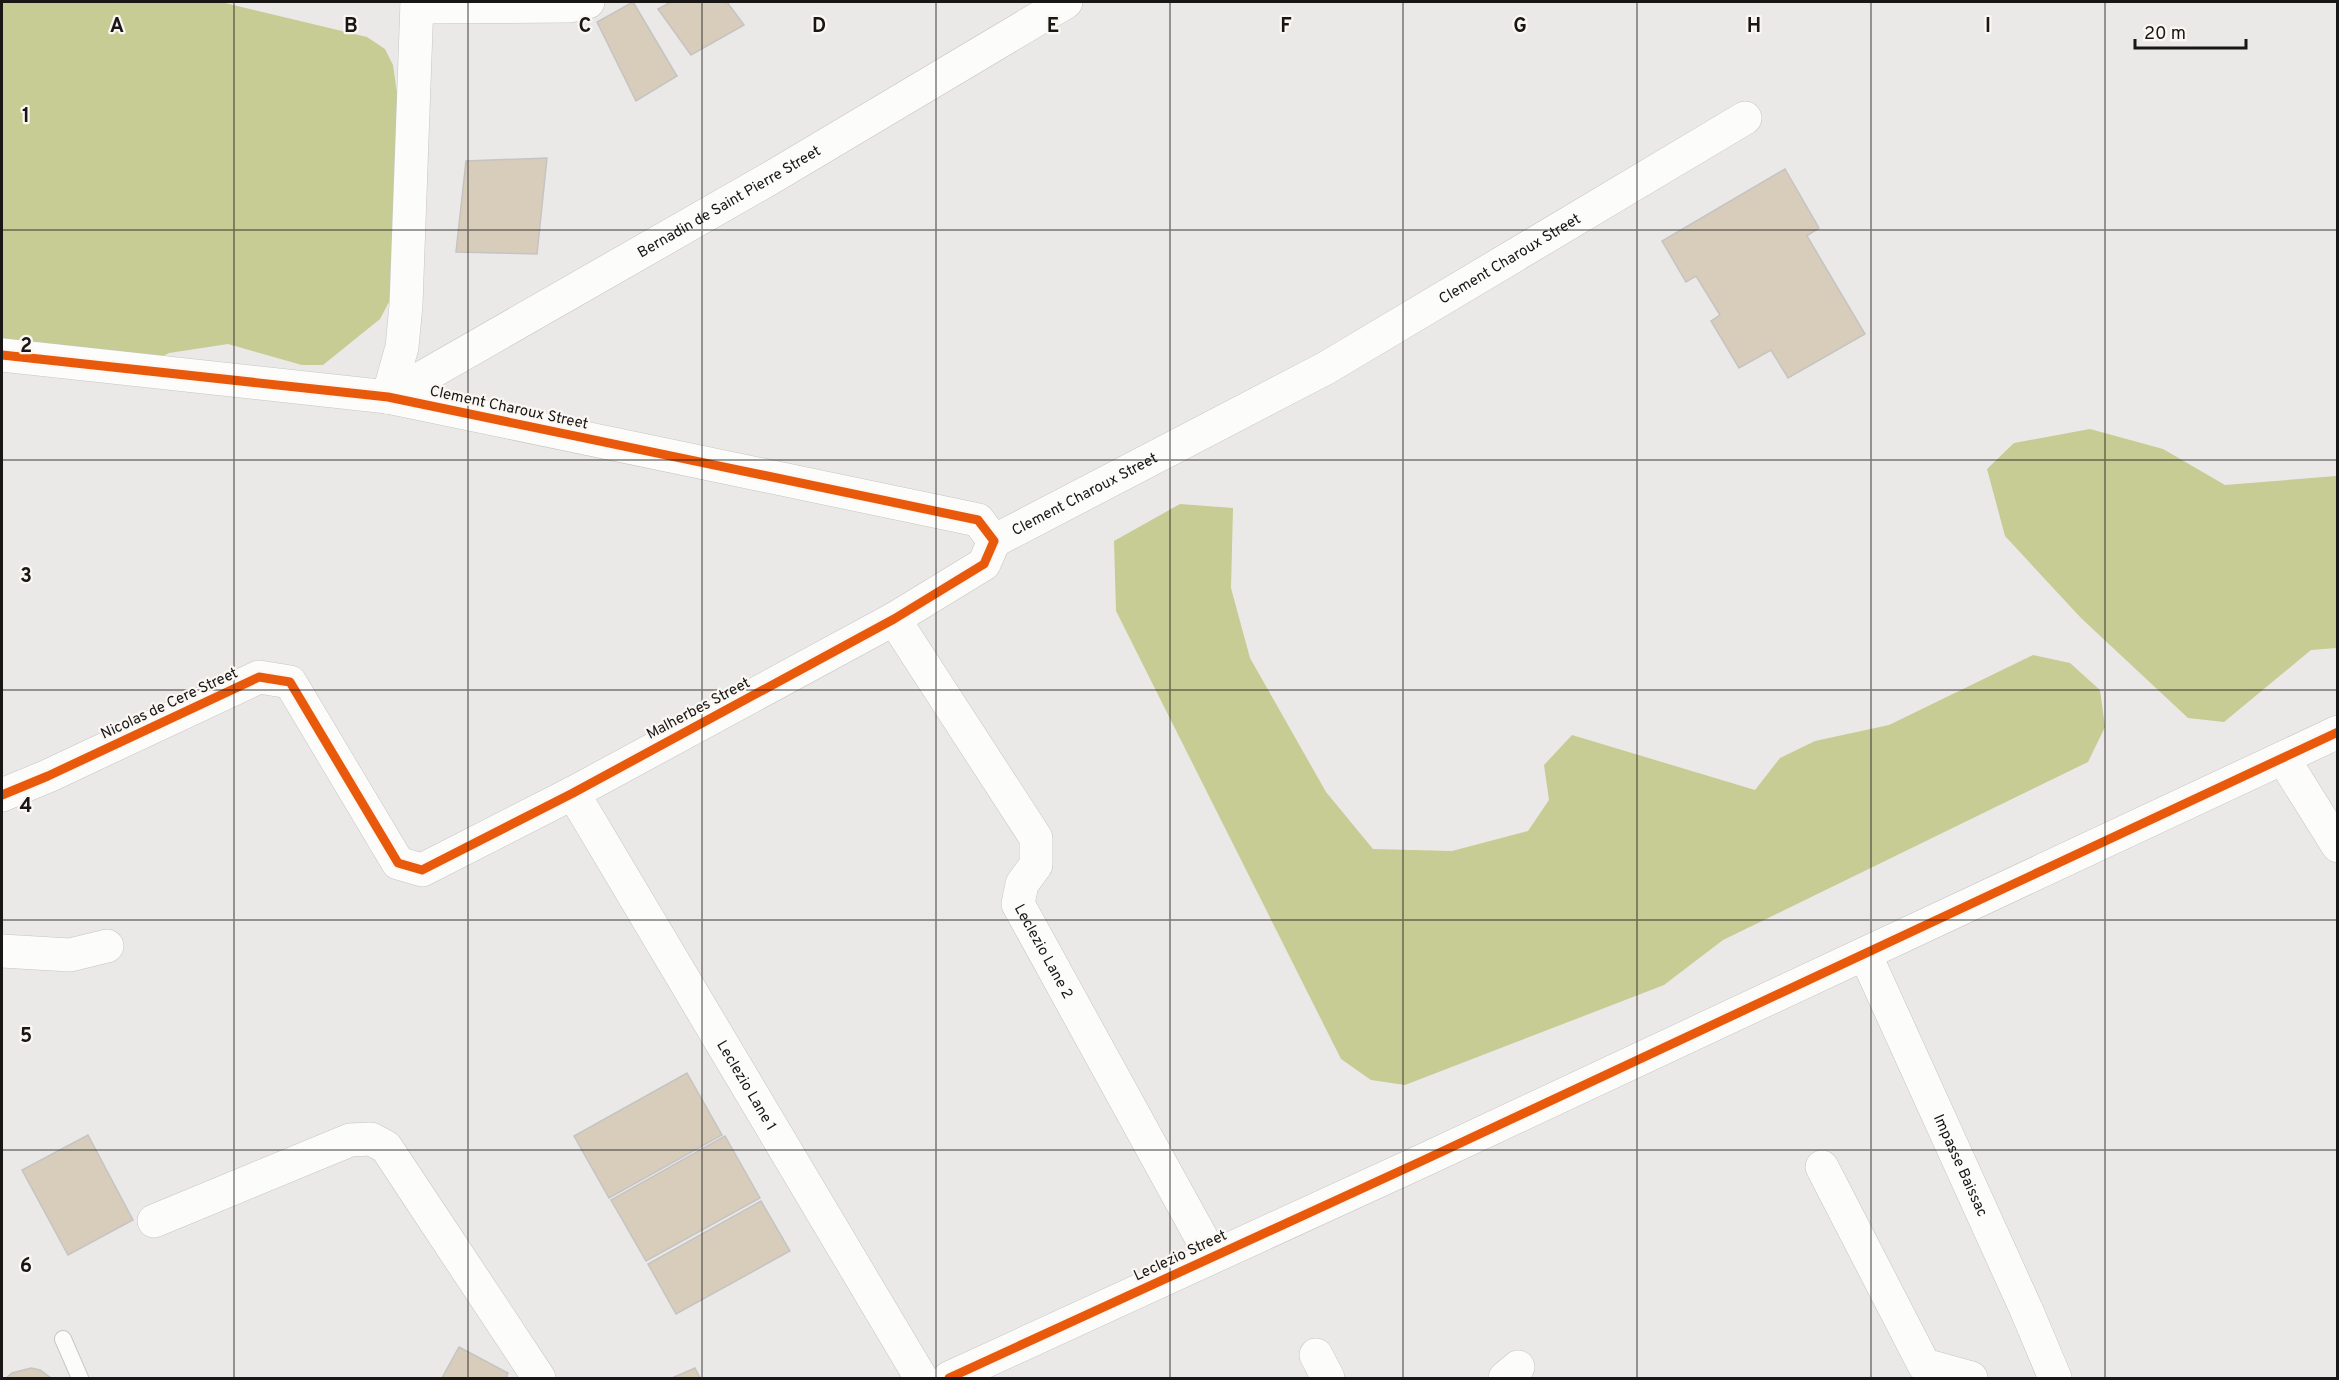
<svg xmlns="http://www.w3.org/2000/svg" width="2339" height="1380" viewBox="0 0 2339 1380" font-family="Overpass,sans-serif">
<style>
.forest{fill:#c6cc93}
.building{fill:#d8ccba;stroke:#c5c4c2;stroke-width:1.5}
.lines{fill:none;stroke-linecap:round;stroke-linejoin:round}
.lane-casing{stroke:#c6c5c3;stroke-width:18}
.street-casing{stroke:#c6c5c3;stroke-width:34}
.lane{stroke:#fcfcfb;stroke-width:16}
.street{stroke:#fcfcfb;stroke-width:33}
.cycleway-casing{stroke:#fbf7f2;stroke-width:13}
.cycleway{stroke:#e8590c;stroke-width:9}
.grid{fill:none;stroke:#181715;stroke-width:1.5;stroke-opacity:0.55}
.labels{text-anchor:middle;stroke-width:4.5;stroke-linejoin:round;paint-order:stroke}
.street-label{font-size:15px;fill:#181715;stroke:#fbf7f2}
.grid-label{font-size:20px;text-anchor:middle;font-weight:bold;fill:#181715;stroke:#fbf7f2;stroke-width:4.5;stroke-linejoin:round;paint-order:stroke}
</style>
<rect width="100%" height="100%" fill="#ebe9e7"/>
<path class="forest" d="M2,2H221L367,37L385,49L393,65L404,141L397,287L380,319L323,365H302L228,344L169,353L118,380L2,361Z
M2090,429L2163,449L2225,485L2336,476L2337,472V648L2311,650L2224,722L2188,718L2081,618L2005,536L1987,469L2014,443Z
M1180,504L1233,508L1231,588L1250,658L1326,792L1373,849L1452,851L1528,831L1549,800L1544,765L1572,735L1755,790L1780,758L1815,741L1889,725L2033,655L2070,663L2100,690L2105,727L2088,762L1723,940L1664,985L1405,1085L1371,1080L1341,1059L1116,611L1114,541Z"/>
<path class="building" d="M633,2L677,76L636,101L597,22Z
M671,2H727L744,25L691,55L658,9Z
M547,158L537,254L456,252L466,161Z
M1785,169L1819,228L1807,236L1865,334L1788,378L1771,350L1739,368L1711,321L1720,315L1696,276L1686,282L1662,241Z
M687,1073L722,1135L609,1198L574,1136Z
M88,1135L133,1220L68,1255L22,1170Z
M725,1136L760,1198L646,1261L611,1200Z
M761,1201L790,1251L676,1314L648,1264Z
M459,1347L508,1373L506,1378H442Z
M31,1368L40,1370L51,1378H6L12,1373Z
M695,1368L700,1378H672Z"/>
<g class="lines">
<g class="lane-casing">
<path id="lane" d="M63,1339L80,1378"/>
</g>
<g class="street-casing">
<g id="street">
<path d="M417,7L570,6L588,2"/>
<path d="M2,355L388,397L978,520L994,541"/>
<path id="s1" d="M388,397L774,176L1066,2"/>
<path d="M388,397L402,347L406,305L417,2"/>
<path id="s2" d="M994,541L1326,368L1745,118"/>
<path id="s3" d="M894,619L1036,838V865L1022,884L1018,904L1212,1257"/>
<path d="M2283,758L2338,846"/>
<path id="s4" d="M573,793L921,1378"/>
<path d="M2,795L48,776L259,677L290,682L398,863L422,870L573,793L894,619L984,564L994,541"/>
<path d="M2,951L70,955L107,946"/>
<path id="s5" d="M1865,954L2026,1309L2055,1378"/>
<path d="M1822,1167L1924,1365L1971,1378"/>
<path d="M154,1221L350,1140L371,1139L386,1147L539,1378"/>
<path d="M1316,1355L1328,1378"/>
<path d="M949,1378L1424,1160L2338,732"/>
<path d="M1505,1378L1518,1367"/>
</g>
</g>
<use href="#lane" class="lane"/>
<use href="#street" class="street"/>
<g class="cycleway-casing">
<path id="cycleway" d="M2,355L388,397L978,520L994,541L984,564L894,619L573,793L422,870L398,863L290,682L259,677L48,776L2,795
M949,1378L1424,1160L2338,732"/>
</g>
<use href="#cycleway" class="cycleway"/>
</g>
<path class="grid" d="M234,2V1378M468,2V1378M702,2V1378M936,2V1378M1170,2V1378M1403,2V1378M1637,2V1378M1871,2V1378M2105,2V1378M2,230H2338M2,460H2338M2,690H2338M2,920H2338M2,1150H2338"/>
<g class="labels">
<g class="street-label">
<text dy="5" stroke="none"><textPath href="#s1" startOffset="393">Bernadin de Saint Pierre Street</textPath></text>
<text dy="5" stroke="none"><textPath href="#s2" startOffset="588">Clement Charoux Street</textPath></text>
<text transform="translate(509 407) rotate(12)" y="5">Clement Charoux Street</text>
<text dy="5" stroke="none"><textPath href="#s2" startOffset="102">Clement Charoux Street</textPath></text>
<text transform="translate(169 703) rotate(-25)" y="5">Nicolas de Cere Street</text>
<text transform="translate(698 708) rotate(-28)" y="5">Malherbes Street</text>
<text dy="5" stroke="none"><textPath href="#s3" startOffset="386">Leclezio Lane 2</textPath></text>
<text dy="5" stroke="none"><textPath href="#s4" startOffset="340">Leclezio Lane 1</textPath></text>
<text dy="5" stroke="none"><textPath href="#s5" startOffset="232">Impasse Baissac</textPath></text>
<text transform="translate(1180 1255) rotate(-25)" y="5">Leclezio Street</text>
</g>
</g>
<g class="grid-label">
<text x="117" y="32">A</text>
<text x="351" y="32">B</text>
<text x="585" y="32">C</text>
<text x="819" y="32">D</text>
<text x="1053" y="32">E</text>
<text x="1286" y="32">F</text>
<text x="1520" y="32">G</text>
<text x="1754" y="32">H</text>
<text x="1988" y="32">I</text>
<text x="26" y="122">1</text>
<text x="26" y="352">2</text>
<text x="26" y="582">3</text>
<text x="26" y="812">4</text>
<text x="26" y="1042">5</text>
<text x="26" y="1272">6</text>
</g>
<rect width="2339" height="1380" fill="none" stroke="#181715" stroke-width="6"/>
<path d="M2135 39v9h111v-9" fill="none" stroke="#181715" stroke-width="3"/>
<text x="2144" y="39" font-size="18" fill="#181715" stroke="#fbf7f2" stroke-width="4.5" paint-order="stroke">20 m</text>
</svg>
